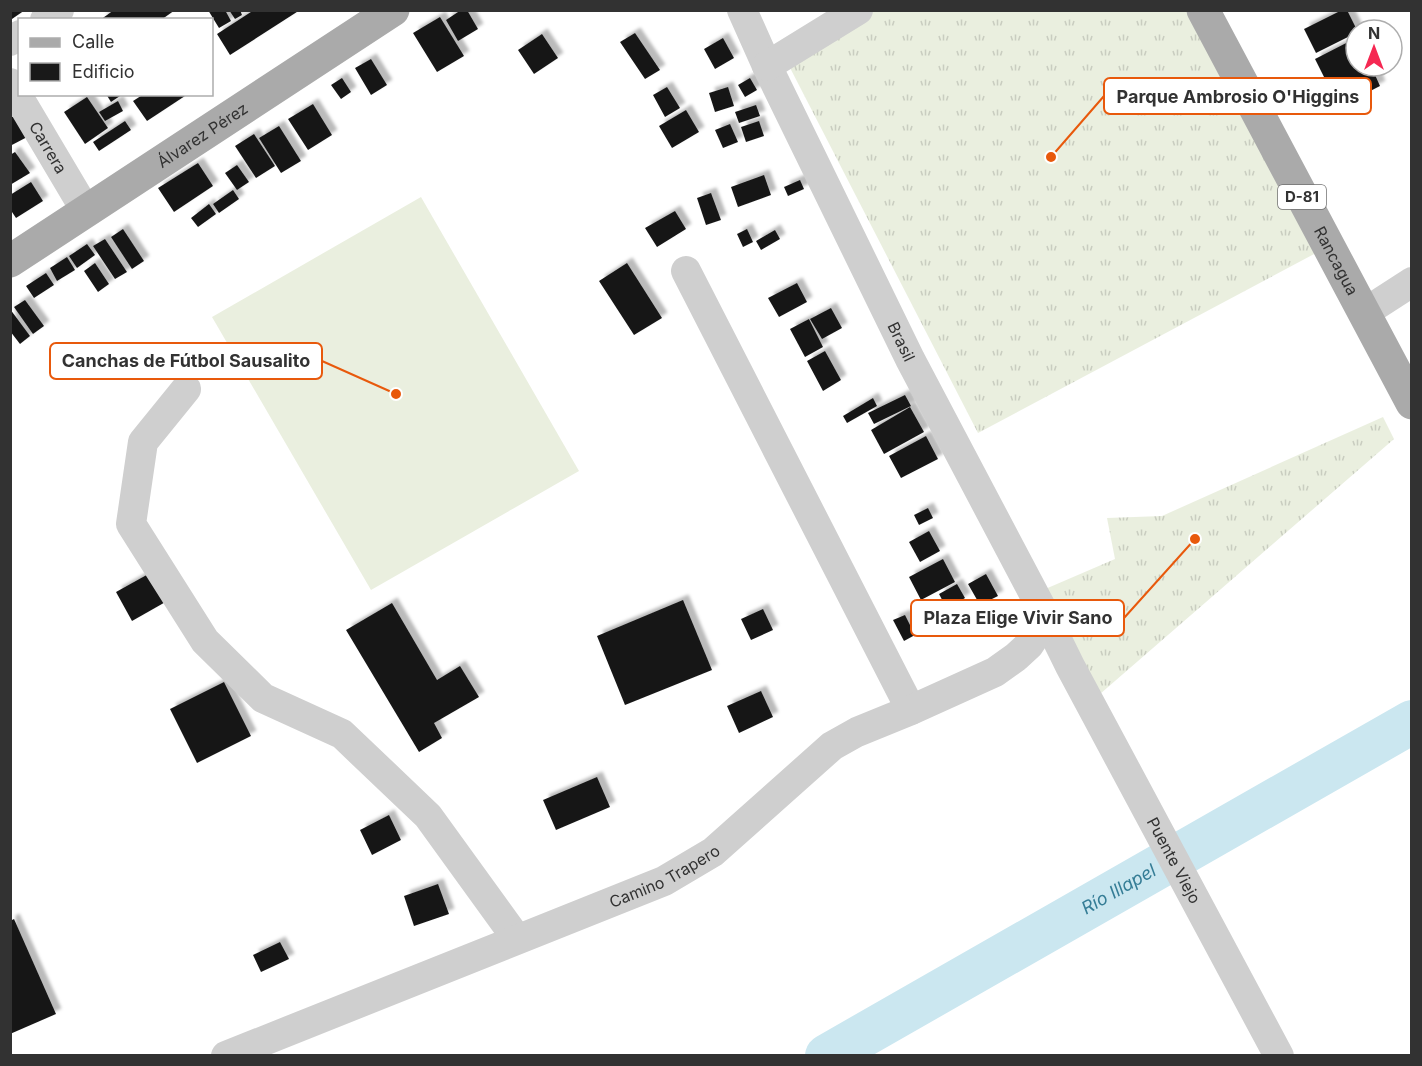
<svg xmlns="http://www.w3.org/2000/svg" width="1422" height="1066" viewBox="0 0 1422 1066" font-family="Inter,sans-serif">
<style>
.grass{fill:url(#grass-tufts)}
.pitch{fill:#eaefdf}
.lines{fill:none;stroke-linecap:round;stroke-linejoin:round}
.river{stroke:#cbe7f0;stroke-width:44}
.building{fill:#191919;filter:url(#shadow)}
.minor{stroke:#cfcfcf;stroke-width:30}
.major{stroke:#aaa;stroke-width:33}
.labels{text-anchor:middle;stroke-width:6;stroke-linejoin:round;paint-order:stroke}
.shield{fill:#fff;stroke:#707070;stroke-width:1.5}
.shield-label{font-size:15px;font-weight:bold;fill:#323232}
.street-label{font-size:16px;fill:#323232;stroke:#fff}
.water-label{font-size:18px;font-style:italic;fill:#357d96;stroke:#fff}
.leader{fill:none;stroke:#e8590c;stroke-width:2}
.callout-dot{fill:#e8590c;stroke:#fff;stroke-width:2}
.callout{fill:#fff;stroke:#e8590c;stroke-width:2}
.callout-label{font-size:18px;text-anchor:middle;font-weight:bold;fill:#323232}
</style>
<defs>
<pattern id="grass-tufts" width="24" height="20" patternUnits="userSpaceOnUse" patternTransform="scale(1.5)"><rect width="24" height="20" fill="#eaefdf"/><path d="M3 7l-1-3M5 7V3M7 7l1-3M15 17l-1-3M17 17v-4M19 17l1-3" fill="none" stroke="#c9cdc0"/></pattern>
<filter id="shadow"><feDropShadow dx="5.5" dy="-5.5" stdDeviation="1.5" flood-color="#0004"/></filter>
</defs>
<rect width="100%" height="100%" fill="#fff"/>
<path class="grass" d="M873,11H1193L1316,253L978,433L786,60Z
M1383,417L1394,439L1100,694L1043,590L1115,559L1107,518L1162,516Z"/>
<path class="pitch" d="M421,197L579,471L371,590L212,317Z"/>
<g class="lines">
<path class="river" id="s1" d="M827,1056L1412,722"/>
</g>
<path class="building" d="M10,10H25L12,19L10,17Z
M114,10H175L161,20H100Z
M208,10H225L231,21L219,28Z
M229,10H240L242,15L235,19Z
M254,10H300L230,55L217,34Z
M461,10H467L478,29L458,41L446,20Z
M1342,10H1347L1357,30H1356V33L1316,53L1304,29Z
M440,17L464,56L437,72L413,33Z
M635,33L660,70L645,79L620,42Z
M542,34L558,58L534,74L518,50Z
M723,38L734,58L715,69L704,49Z
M1356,38V66H1371L1380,86L1339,107L1315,59Z
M371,59L387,85L371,95L355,68Z
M342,78L351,92L341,99L331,85Z
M750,78L757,90L745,97L738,85Z
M667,87L680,108L665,117L653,95Z
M728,87L734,106L715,112L709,93Z
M106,94H123L111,102Z
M144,94H188L147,121L133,101Z
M87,97L108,128L85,144L64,112Z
M118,101L123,111L105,121L99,112Z
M313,104L332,135L308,150L288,119Z
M756,105L760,116L739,123L735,112Z
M686,110L699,132L672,148L659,126Z
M16,115L29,136L10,146V118Z
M125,121L131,130L99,151L93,142Z
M759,121L764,136L746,142L741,127Z
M730,124L738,142L723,148L715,130Z
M279,126L301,161L281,173L259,138Z
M254,134L275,166L256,178L235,146Z
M15,152L30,173L10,185V155Z
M198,163L213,186L174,212L158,188Z
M237,165L249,182L237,190L225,173Z
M764,175L771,195L738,207L731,187Z
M800,180L804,189L788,196L784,187Z
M31,182L43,201L16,218L10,209V195Z
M233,190L239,199L219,213L213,204Z
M711,193L721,220L706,225L697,198Z
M209,204L216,214L198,227L191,218Z
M675,211L686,229L657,247L645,228Z
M123,229L144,261L132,269L111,237Z
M747,229L753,242L743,247L737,234Z
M775,230L780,239L761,250L756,241Z
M105,239L127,272L115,279L93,246Z
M87,244L95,255L77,268L69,256Z
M67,257L75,270L57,281L50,268Z
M95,263L109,284L98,292L84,271Z
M627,263L662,318L634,335L599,281Z
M46,273L54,285L34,298L26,286Z
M797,283L807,302L779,317L768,298Z
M25,300L44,326L33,334L14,307Z
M831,308L842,328L822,339L810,319Z
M10,309L30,336L20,344L10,331Z
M809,319L823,347L805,357L790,329Z
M825,351L841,380L823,391L807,361Z
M905,395L911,406L874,424L868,413Z
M873,398L877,406L847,423L843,416Z
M910,407L924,432L884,454L871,430Z
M926,436L938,459L901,478L889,456Z
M928,508L933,518L919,525L914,515Z
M929,531L940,551L920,562L909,542Z
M943,559L955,582L921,600L909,577Z
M152,572L169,600L132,621L116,592Z
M986,574L998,596L980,605L968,584Z
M957,584L965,598L947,609L939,594Z
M683,600L712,670L625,705L597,636Z
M392,603L437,680L460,666L479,697L434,723L442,738L419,752L346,630Z
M763,609L773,630L751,640L741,619Z
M905,615L915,635L904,641L893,620Z
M224,682L251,736L197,763L170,709Z
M761,691L773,717L739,733L727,706Z
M597,777L610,807L556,830L543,800Z
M389,815L401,840L372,855L360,830Z
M438,884L449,914L414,926L404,896Z
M14,919L56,1014L10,1034V921Z
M280,942L289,959L261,972L253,955Z"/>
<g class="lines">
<g class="minor">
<path id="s2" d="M742,10L767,66L910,359L1043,611L1070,666L1279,1056"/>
<path d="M45,20L59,10"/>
<path d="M10,41L20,35"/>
<path d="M767,66L858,10"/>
<path id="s3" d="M10,83L86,211"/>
<path d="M686,271L911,710"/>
<path d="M1364,313L1412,282"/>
<path d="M186,389L143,442L131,524L205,641L263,698L342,734L428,816L517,939"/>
<path id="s4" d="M226,1056L664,881L713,852L832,746L857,732L911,710L995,672L1016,657L1029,645L1039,630L1043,611"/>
</g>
<g class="major">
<path id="s5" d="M1203,10L1412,403"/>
<path id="s6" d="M10,261L393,10"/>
</g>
</g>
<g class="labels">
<rect class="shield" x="1278" y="185" width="48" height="24" rx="4.5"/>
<g class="shield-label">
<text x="1302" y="202">D-81</text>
</g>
<g class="street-label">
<text dy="6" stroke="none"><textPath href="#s6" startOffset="230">Álvarez Pérez</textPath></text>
<text dy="6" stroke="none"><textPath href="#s3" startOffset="75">Carrera</textPath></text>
<text dy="6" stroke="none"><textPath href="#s5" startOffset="284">Rancagua</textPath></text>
<text dy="6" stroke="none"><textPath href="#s2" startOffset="368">Brasil</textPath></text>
<text dy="6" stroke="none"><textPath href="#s2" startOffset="954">Puente Viejo</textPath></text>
<text dy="6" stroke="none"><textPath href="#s4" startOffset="474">Camino Trapero</textPath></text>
</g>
<g class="water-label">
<text dy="6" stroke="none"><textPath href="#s1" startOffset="336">Río Illapel</textPath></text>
</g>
</g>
<path class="leader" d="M1051 157L1104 96M396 394L322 361M1195 539L1124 618"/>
<g class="callout-dot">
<circle cx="1051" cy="157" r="6"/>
<circle cx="396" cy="394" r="6"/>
<circle cx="1195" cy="539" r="6"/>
</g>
<g class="callout">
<rect x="1104" y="78" width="267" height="36" rx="6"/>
<rect x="50" y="343" width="272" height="36" rx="6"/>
<rect x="911" y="600" width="213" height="36" rx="6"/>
</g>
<g class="callout-label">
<text x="1238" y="103">Parque Ambrosio O'Higgins</text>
<text x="186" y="367">Canchas de Fútbol Sausalito</text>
<text x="1018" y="624">Plaza Elige Vivir Sano</text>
</g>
<rect width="1422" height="1066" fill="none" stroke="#323232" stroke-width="24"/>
<rect x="18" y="18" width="195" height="78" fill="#ffffff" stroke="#adadad" stroke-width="1.5"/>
<rect x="30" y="38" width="30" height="9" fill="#aaaaaa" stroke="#adadad" stroke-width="1.5"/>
<text x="72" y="48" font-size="18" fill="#323232">Calle</text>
<rect x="30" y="63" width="30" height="18" fill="#191919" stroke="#adadad" stroke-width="1.5"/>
<text x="72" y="78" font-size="18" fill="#323232">Edificio</text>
<g transform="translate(1374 48)"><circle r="28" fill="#ffffff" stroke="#adadad" stroke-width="1.5"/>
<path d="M0-4.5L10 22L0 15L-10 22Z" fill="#f52852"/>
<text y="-9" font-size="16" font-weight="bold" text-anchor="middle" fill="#323232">N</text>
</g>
</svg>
